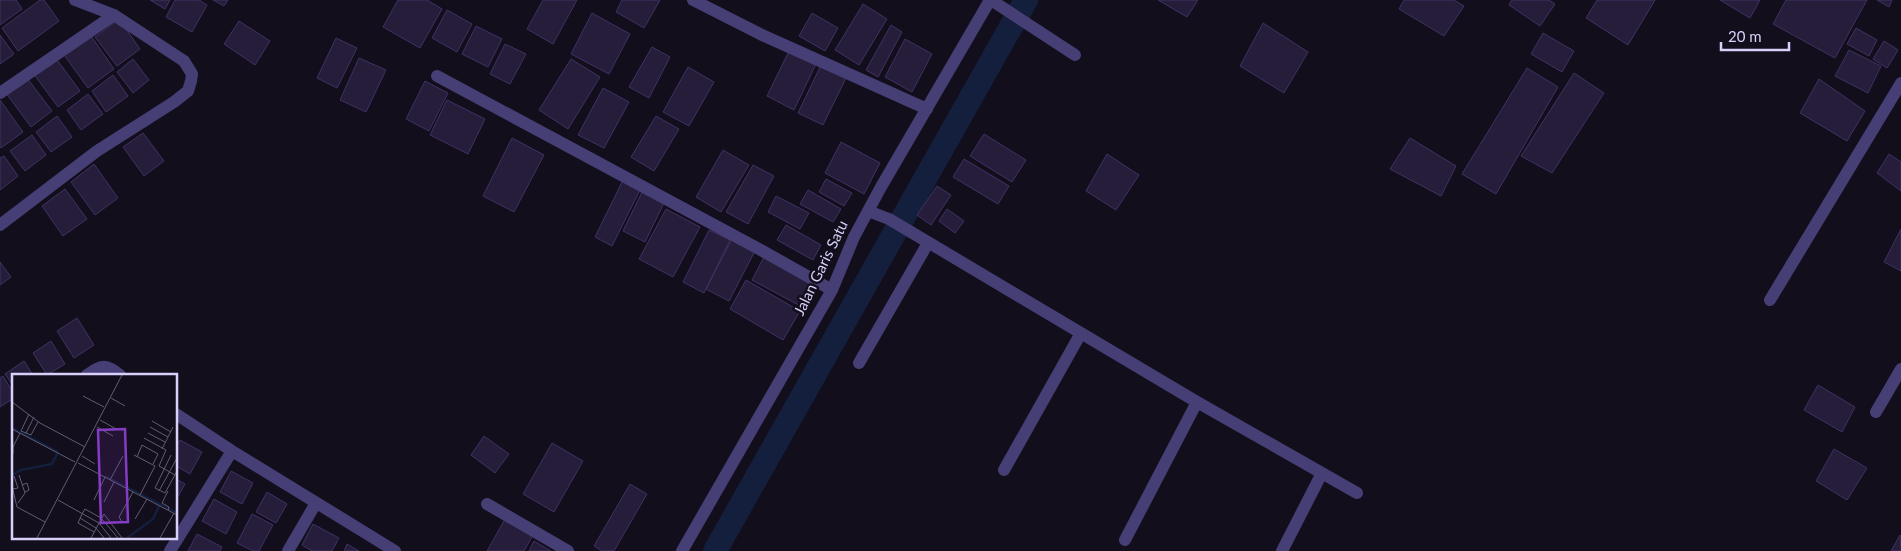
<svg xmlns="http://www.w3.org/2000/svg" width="1901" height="551" viewBox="0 0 1901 551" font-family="Lato,sans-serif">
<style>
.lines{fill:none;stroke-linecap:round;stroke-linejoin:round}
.canal{stroke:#131f3c;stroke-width:24}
.building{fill:#261d3b;stroke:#403264}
.minor{stroke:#463f75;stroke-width:12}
.labels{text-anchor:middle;stroke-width:5;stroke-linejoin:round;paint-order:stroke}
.street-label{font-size:15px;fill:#d8d0f9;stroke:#120e1c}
.inset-river{fill:none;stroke:#131f3c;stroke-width:2.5}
.inset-road{fill:none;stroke:#615c74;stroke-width:1}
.view{fill:#843cc5;fill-opacity:0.15;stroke:#843cc5;stroke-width:2.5}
.inset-edge{fill:none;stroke:#d8d0f9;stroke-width:2.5}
</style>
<rect width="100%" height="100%" fill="#120e1c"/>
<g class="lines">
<path class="canal" d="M715,551L1026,0"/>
</g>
<path class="building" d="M0,0H16L22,9L0,25Z
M40,0H44L59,21L18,51L2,28Z
M150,0H170L165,9Z
M175,0H199L207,5L192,32L166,17Z
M213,0H228L224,6Z
M398,0H427L442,9L420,48L383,27Z
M543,0H577L553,44L527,29Z
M622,0H660L644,28L616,12Z
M1158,0H1198L1187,17Z
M1404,0H1454L1464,6L1444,36L1399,9Z
M1512,0H1549L1555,4L1540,26L1509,5Z
M1597,0H1655L1628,45L1586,18Z
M1720,0H1760L1750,18Z
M1786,0H1867L1835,58L1773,24Z
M1877,0H1892L1889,7Z
M863,4L887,19L859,65L835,50Z
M447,10L472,24L457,52L432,38Z
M592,13L630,34L609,74L571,54Z
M812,13L838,28L825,51L799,36Z
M119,19L140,49L117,66L95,37Z
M239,21L270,41L255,65L224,44Z
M1263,23L1308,52L1284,93L1240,66Z
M891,25L902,32L878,77L866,70Z
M476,26L502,39L488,67L462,54Z
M1856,28L1877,40L1869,56L1847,44Z
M1543,33L1574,51L1562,72L1531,54Z
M0,35L14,54L0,64Z
M91,36L114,69L88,88L64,55Z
M336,38L357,48L337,88L317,78Z
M905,39L932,54L912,92L885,77Z
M1884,41L1898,50L1887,68L1873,59Z
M505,44L526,54L510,84L490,74Z
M652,47L670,57L649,98L629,87Z
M790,49L817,62L794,110L767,96Z
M1849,50L1881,66L1868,93L1835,76Z
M55,57L80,91L58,107L33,73Z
M359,58L386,70L366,112L340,100Z
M133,59L149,80L133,93L117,72Z
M571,59L600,77L568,129L539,110Z
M822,63L847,76L823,125L798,113Z
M688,67L714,82L689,126L663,112Z
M1527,68L1558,87L1496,194L1462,174Z
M1574,73L1604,93L1552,173L1521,156Z
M113,75L128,96L106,112L92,91Z
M27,78L52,111L31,127L6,93Z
M1819,79L1865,111L1847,141L1800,113Z
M425,81L448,93L429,131L406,119Z
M603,88L629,102L604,148L578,135Z
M88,94L103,114L81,130L67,110Z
M0,100L23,132L1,148L0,146Z
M447,100L485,119L468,154L430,135Z
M57,116L72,137L51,152L36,132Z
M656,116L679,129L654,171L631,157Z
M143,133L164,161L144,176L123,147Z
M984,134L1026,160L1012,182L970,156Z
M32,135L46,155L25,171L10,151Z
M512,138L544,155L514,212L483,196Z
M1410,138L1456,166L1441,196L1390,169Z
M841,142L880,163L864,194L825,173Z
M723,150L749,165L721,212L696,197Z
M1107,154L1139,175L1116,210L1086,191Z
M1889,154L1901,162V191L1877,173Z
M4,156L18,176L0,190V158Z
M964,159L1009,186L998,204L953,177Z
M94,164L118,198L95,215L71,182Z
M753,165L774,176L748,224L726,212Z
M826,179L852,193L844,206L819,192Z
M623,180L641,188L612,246L595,237Z
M937,186L951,195L931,225L917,215Z
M65,189L87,219L63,236L42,206Z
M808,190L841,209L833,222L800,204Z
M642,192L664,203L645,242L623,231Z
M776,196L809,213L800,229L768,212Z
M666,209L700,227L673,277L639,259Z
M947,209L964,221L955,233L939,221Z
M786,225L821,245L813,260L777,240Z
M1901,229V271L1884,262Z
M709,230L730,240L704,293L683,282Z
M733,237L756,249L729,301L706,289Z
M765,255L817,283L804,308L752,280Z
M0,262L11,277L0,285Z
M746,280L800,311L783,340L730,309Z
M77,318L94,345L74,358L57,331Z
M51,341L65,364L47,375L33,353Z
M24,361L33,375H14V387L5,374Z
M3,376L14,394V398L0,407V378Z
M1818,385L1855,407L1842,432L1804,410Z
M484,436L509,454L495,473L471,455Z
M180,440L202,452L190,474L176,466V446Z
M552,443L583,461L554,512L523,494Z
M1834,449L1867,468L1847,500L1816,481Z
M231,471L253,483L242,504L220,492Z
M176,479L185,484L176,500Z
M630,484L647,494L614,551H602L594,546Z
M267,492L287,504L276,523L256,512Z
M214,499L237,512L226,534L202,521Z
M252,514L273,525L259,551H253L237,543Z
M505,519L533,535L524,551H487Z
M313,524L339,538L332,551H312L302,545Z
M197,534L222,547L220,551H188Z
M1900,535L1901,551H1891Z
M534,541L551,551H529Z
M347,544L359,551H344Z"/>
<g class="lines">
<path class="minor" d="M693,0L762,35L927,109
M991,0L1075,55
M437,76L759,249L832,290
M0,93L114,15
M868,211L889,219L1197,402L1357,493
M0,225L97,151L174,102L188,91L191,81L192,74L184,61L114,15L75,0
M1770,300L1901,83
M859,363L928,243
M87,375C103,364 105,364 120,375
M1876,412L1901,369
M176,414L232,451L395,551
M1004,470L1081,333
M487,504L568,551
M1125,540L1197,402
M170,551L232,451
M288,551L316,503
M682,551L832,290L854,237L881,187L990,0
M1282,551L1322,473"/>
</g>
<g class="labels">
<g class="street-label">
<text transform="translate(821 268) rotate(-64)" y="5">Jalan Garis Satu</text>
</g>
</g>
<g transform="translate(12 374)">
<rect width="165" height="165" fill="#120e1c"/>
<path class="inset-river" d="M0,54L46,78M0,101L9,96L40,90L46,78M93,102L165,139M115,164L141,145L148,130"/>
<path class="inset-road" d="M71,22L92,33M99,24L113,32M0,28L28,49L73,73M17,40L9,57L19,61L26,48M88,46L106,56M140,47L159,58M85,53L101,62M138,53L156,63M0,55L63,88M14,59L22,43M136,59L153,68M132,64L154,76L147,92L163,101M150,75L161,53M1,80V73L8,59M122,81L143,92L128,121M159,81L143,114L153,119L165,97M70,82L83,90M125,83L130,71L146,80L141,90M66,89L165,141M98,106L111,82M10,111L15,109L17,116L13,118M0,112L5,133L33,148M1,115L6,114L2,102M147,117L165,84M46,126L87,149L99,164M82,126L93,103M92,128L102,108M6,129L13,119L7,101M156,136L157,133L150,129L156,117M68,144L84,154L92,164M89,144L106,164M123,145L135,125M110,148L107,143L121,118M82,158L66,149L70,140L73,135L89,144M25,164L110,1M79,164L92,140L110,164M148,164L162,139"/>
<path class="view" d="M113,55L116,148L89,149L86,56Z"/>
<rect width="165" height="165" class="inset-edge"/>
</g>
<path d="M1721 42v8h68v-8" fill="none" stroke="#d8d0f9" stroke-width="2.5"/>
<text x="1728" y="42" font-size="15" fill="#d8d0f9" stroke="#120e1c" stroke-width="4" paint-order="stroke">20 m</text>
</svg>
